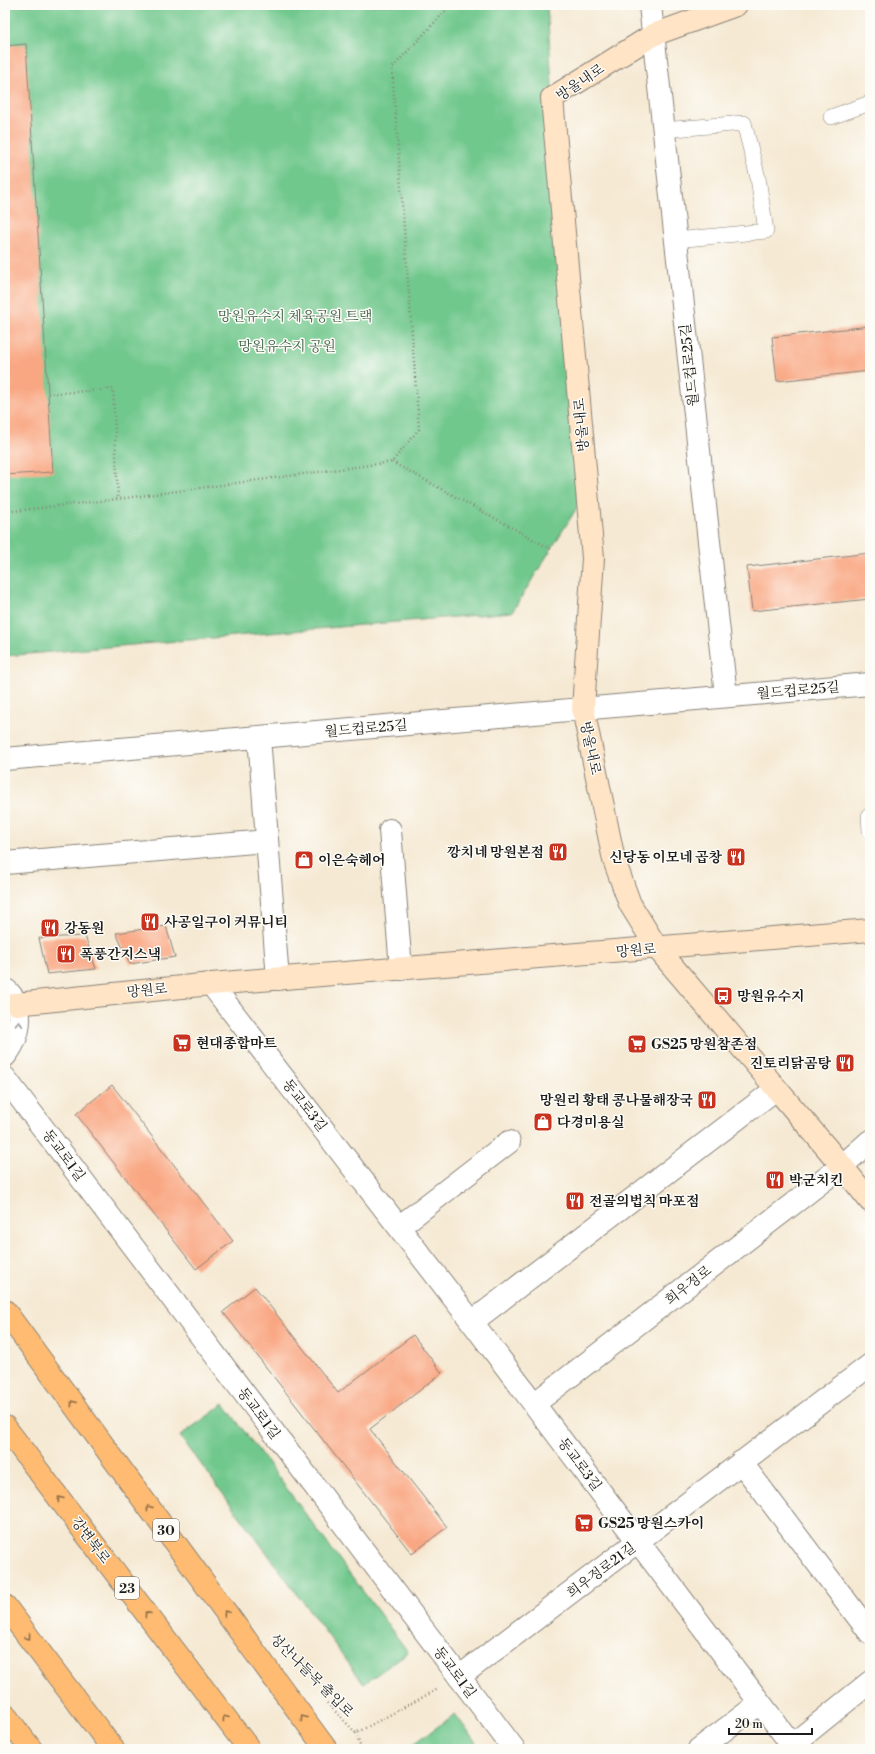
<svg xmlns="http://www.w3.org/2000/svg" width="875" height="1754" viewBox="0 0 875 1754" font-family="'Libre Bodoni','Noto Serif KR',serif">
<style>
.green{fill:#71c88d;stroke:#467254}
.building{fill:#f9a783}
.lines{fill:none;stroke-linecap:round;stroke-linejoin:round}
.lane-casing{stroke:#888278;stroke-width:16}
.street-casing{stroke:#888278;stroke-width:24}
.secondary-casing{stroke:#888278;stroke-width:24}
.highway-casing{stroke:#888278;stroke-width:24}
.path{stroke:#888278;stroke-width:2.5;stroke-dasharray:1 3;stroke-linecap:butt}
.lane{stroke:#fff;stroke-width:15}
.street{stroke:#fff;stroke-width:22}
.secondary{stroke:#ffe4c6;stroke-width:22}
.highway{stroke:#febb71;stroke-width:22}
.oneway{stroke:#999}
.oneway2{stroke:#8d6c46}
.labels{text-anchor:middle;stroke-width:3;stroke-linejoin:round;paint-order:stroke}
.shield{fill:#fdfcf7;stroke:#605f5e;stroke-width:1}
.shield-label{font-size:13px;font-weight:bold;fill:#1c1c1c}
.street-label{font-size:14px;fill:#1c1c1c;stroke:#fdfcf7}
.park-label{font-size:14px;fill:#3e6149;stroke:#fdfcf7}
.poi-label{font-size:14px;font-weight:bold;fill:#1c1c1c;stroke:#fdfcf7;text-anchor:start}
</style>
<rect width="100%" height="100%" fill="#fdfcf7"/>
<filter id="ink" filterUnits="userSpaceOnUse"><feTurbulence type="fractalNoise" baseFrequency=".025" numOctaves="2"/><feDisplacementMap in="SourceGraphic" scale="8" xChannelSelector="R" yChannelSelector="G"/><feConvolveMatrix kernelMatrix="1 2 1 2 8 2 1 2 1" color-interpolation-filters="sRGB"/></filter>
<filter id="wash" filterUnits="userSpaceOnUse"><feTurbulence type="fractalNoise" baseFrequency=".012" numOctaves="4" result="noise"/><feDisplacementMap in="SourceGraphic" scale="16" xChannelSelector="R" yChannelSelector="G"/><feGaussianBlur stdDeviation="0.9" result="paint"/><feColorMatrix in="noise" values="0 0 0 0 0 0 0 0 0 0 0 0 0 0 0 0 0 1.4 0 .05"/><feComposite in="paint" operator="in"/></filter>
<g filter="url(#wash)">
<rect width="100%" height="100%" fill="#f5e9d3"/>
<path class="green" d="M5,5H547L578,506L512,612L5,656Z
M224,1404L408,1652L364,1684L180,1436Z
M455,1714L481,1749H413L411,1746Z"/>
<g id="blocks">
<path class="building" d="M26,44L53,472L5,475V46Z
M870,326V371L777,381L772,337Z
M870,553V599L752,611L747,567Z
M166,926L175,957L130,964L116,933Z
M85,936L96,969L47,974L39,938Z
M112,1085L233,1241L196,1269L76,1114Z
M255,1287L338,1393L413,1335L442,1373L370,1429L447,1527L412,1554L223,1312Z"/>
</g>
</g>
<g filter="url(#ink)">
<use href="#blocks" fill-opacity="0" stroke="#888278" stroke-width="1"/>
<g class="lines">
<g class="lane-casing">
<path id="lane" d="M831,117L870,103
M663,130L744,123L758,178L766,231L676,240
M869,816L870,831"/>
</g>
<g class="street-casing">
<path id="street" d="M650,5L726,696
M259,737L278,979
M5,759L870,684
M390,830L401,969
M5,863L267,841
M211,984L472,1322L795,1749
M5,989C26,1006 21,1037 5,1056
M5,1078L514,1749
M399,1227L509,1142
M472,1322L776,1089
M534,1404L842,1166L870,1141
M741,1462L870,1633
M459,1677L870,1365
M792,1745L870,1682
M699,1749L760,1703"/>
</g>
<g class="secondary-casing">
<path id="secondary" d="M736,5L653,35L552,98L593,558L583,709L614,860L630,904L657,948L842,1166L870,1201
M16,1004L211,984L870,930"/>
</g>
<g class="highway-casing">
<path id="highway" d="M5,1311L326,1749
M5,1427L249,1749
M5,1606L113,1749
M5,1715L31,1749"/>
</g>
<path class="path" d="M48,394L113,389L118,499
M392,462L551,549
M5,512L118,499L392,462L419,429L392,68L451,5
M327,1703L356,1733L438,1689
M356,1733L361,1749"/>
<use href="#lane" class="lane"/>
<use href="#street" class="street"/>
<use href="#secondary" class="secondary"/>
<use href="#highway" class="highway"/>
</g>
<defs><path id="oneway-chevron" d="M-2-3.5L2.5 0L-2 3.5" fill="none" stroke-width="1.6" stroke-linecap="round" stroke-linejoin="round"/></defs>
<use class="oneway" href="#oneway-chevron" transform="translate(19 1024) rotate(-87)"/>
<g class="oneway2">
<use href="#oneway-chevron" transform="translate(73 1403) rotate(-126)"/>
<use href="#oneway-chevron" transform="translate(60 1499) rotate(-127)"/>
<use href="#oneway-chevron" transform="translate(149 1508) rotate(-126)"/>
<use href="#oneway-chevron" transform="translate(226 1613) rotate(-126)"/>
<use href="#oneway-chevron" transform="translate(147 1614) rotate(-127)"/>
<use href="#oneway-chevron" transform="translate(28 1637) rotate(53)"/>
<use href="#oneway-chevron" transform="translate(225 1718) rotate(-127)"/>
<use href="#oneway-chevron" transform="translate(303 1718) rotate(-126)"/>
</g>
</g>
<defs>
<g id="restaurant-square" transform="scale(1)"><rect x="-9" y="-9" width="18" height="18" rx="4" fill="#c8321e" stroke="#fdfcf7"/><path d="M-5-6h1v4h1v-4h1v4h1v-4h1v5L-1.5 .5V6h-2V.5L-5-1ZM5-6V6H3V1.5H1.5Q1.5-4 5-6Z" fill="#fff"/></g>
<g id="shop-square" transform="scale(1)"><rect x="-9" y="-9" width="18" height="18" rx="4" fill="#c8321e" stroke="#fdfcf7"/><path d="M-5-2.5h2.3a2.7 3.5 0 0 1 5.4 0H5L5.5 6h-11ZM-1.5-2.5h3a1.5 2.3 0 0 0-3 0Z" fill="#fff"/></g>
<g id="bus-square" transform="scale(1)"><rect x="-9" y="-9" width="18" height="18" rx="4" fill="#c8321e" stroke="#fdfcf7"/><path d="M-5-6H5V4H4V6H2V4H-2V6H-4V4H-5ZM-3.5-4V0h7V-4ZM-3.5 1.2v1.5H-2V1.2ZM2 1.2v1.5H3.5V1.2Z" fill="#fff"/></g>
<g id="supermarket-square" transform="scale(1)"><rect x="-9" y="-9" width="18" height="18" rx="4" fill="#c8321e" stroke="#fdfcf7"/><path d="M-6-5.5h2.5l.6 2H6L4.5 2H-2.5L-4.4-4H-6ZM-1.5 3.2a1.3 1.3 0 1 0 .1 0ZM3 3.2a1.3 1.3 0 1 0 .1 0Z" fill="#fff"/></g>
</defs>
<g fill-rule="evenodd">
<use href="#restaurant-square" x="558" y="852"/>
<use href="#restaurant-square" x="736" y="857"/>
<use href="#shop-square" x="304" y="860"/>
<use href="#restaurant-square" x="150" y="922"/>
<use href="#restaurant-square" x="50" y="928"/>
<use href="#restaurant-square" x="66" y="954"/>
<use href="#bus-square" x="723" y="996"/>
<use href="#supermarket-square" x="182" y="1043"/>
<use href="#supermarket-square" x="637" y="1044"/>
<use href="#restaurant-square" x="845" y="1063"/>
<use href="#restaurant-square" x="707" y="1100"/>
<use href="#shop-square" x="543" y="1122"/>
<use href="#restaurant-square" x="775" y="1180"/>
<use href="#restaurant-square" x="575" y="1201"/>
<use href="#supermarket-square" x="584" y="1523"/>
</g>
<g class="labels">
<g class="shield">
<rect x="153" y="1519" width="26" height="22" rx="3"/>
<rect x="115" y="1577" width="24" height="22" rx="3"/>
</g>
<g class="shield-label">
<text x="166" y="1535">30</text>
<text x="127" y="1593">23</text>
</g>
<g class="street-label">
<text transform="translate(580 82) rotate(-34)" y="5">방울내로</text>
<text transform="translate(689 365) rotate(-96)" y="5">월드컵로25길</text>
<text transform="translate(581 425) rotate(-95)" y="5">방울내로</text>
<text transform="translate(798 690) rotate(-5)" y="5">월드컵로25길</text>
<text transform="translate(366 728) rotate(-5)" y="5">월드컵로25길</text>
<text transform="translate(591 748) rotate(78)" y="5">방울내로</text>
<text transform="translate(636 950) rotate(-5)" y="5">망원로</text>
<text transform="translate(147 990) rotate(-6)" y="5">망원로</text>
<text transform="translate(305 1105) rotate(52)" y="5">동교로3길</text>
<text transform="translate(64 1155) rotate(53)" y="5">동교로1길</text>
<text transform="translate(688 1285) rotate(-38)" y="5">희우정로</text>
<text transform="translate(259 1413) rotate(53)" y="5">동교로1길</text>
<text transform="translate(580 1464) rotate(53)" y="5">동교로3길</text>
<text transform="translate(91 1540) rotate(53)" y="5">강변북로</text>
<text transform="translate(601 1570) rotate(-37)" y="5">희우정로21길</text>
<text transform="translate(455 1672) rotate(53)" y="5">동교로1길</text>
<text transform="translate(312 1675) rotate(45)" y="5">성산나들목 출입로</text>
</g>
<g class="park-label">
<text x="295" y="321">망원유수지 체육공원 트랙</text>
<text x="287" y="351">망원유수지 공원</text>
</g>
<g class="poi-label">
<text x="544" y="857" text-anchor="end">깡치네 망원본점</text>
<text x="722" y="862" text-anchor="end">신당동 이모네 곱창</text>
<text x="318" y="865">이은숙헤어</text>
<text x="164" y="927">사공일구이 커뮤니티</text>
<text x="64" y="933">강동원</text>
<text x="80" y="959">폭풍간지스낵</text>
<text x="737" y="1001">망원유수지</text>
<text x="196" y="1048">현대종합마트</text>
<text x="651" y="1049">GS25 망원참존점</text>
<text x="831" y="1068" text-anchor="end">진토리닭곰탕</text>
<text x="693" y="1105" text-anchor="end">망원리 황태 콩나물해장국</text>
<text x="557" y="1127">다경미용실</text>
<text x="789" y="1185">박군치킨</text>
<text x="589" y="1206">전골의법칙 마포점</text>
<text x="598" y="1528">GS25 망원스카이</text>
</g>
</g>
<rect width="875" height="1754" fill="none" stroke="#fdfcf7" stroke-width="20"/>
<path d="M729 1728v6h83v-6" fill="none" stroke="#1c1c1c" stroke-width="2"/>
<text x="735" y="1728" font-size="12" fill="#1c1c1c" stroke="#fdfcf7" stroke-width="3" paint-order="stroke">20 m</text>
</svg>
